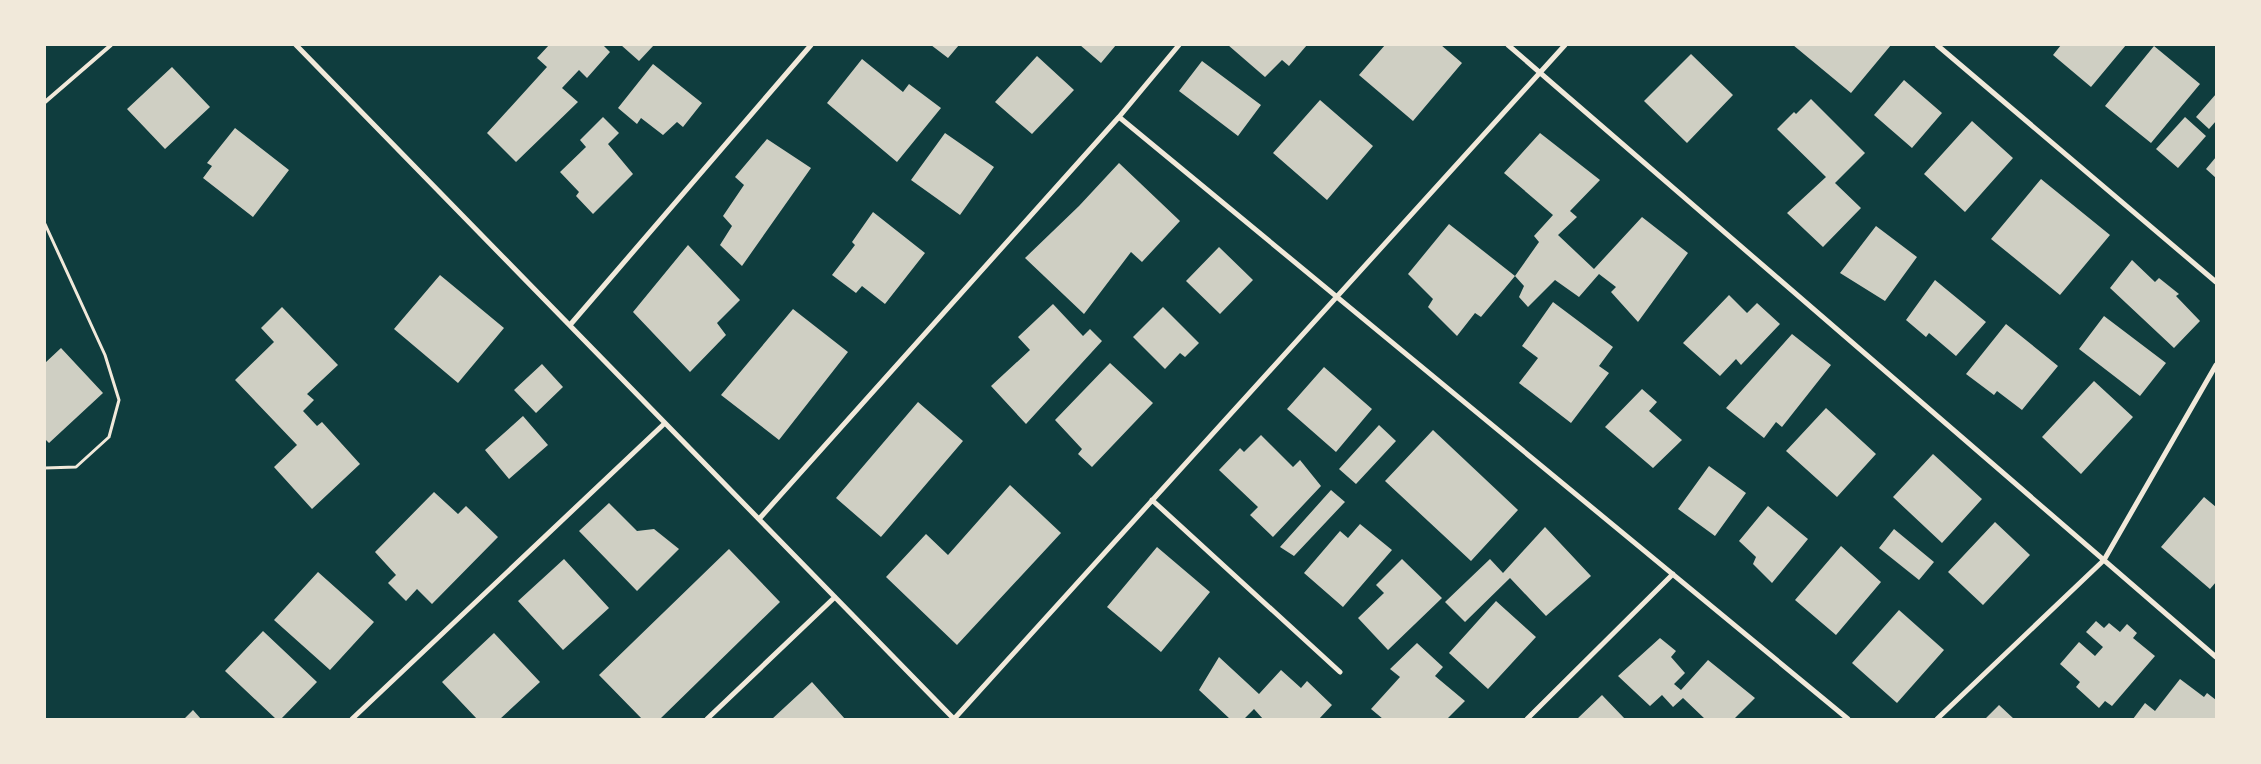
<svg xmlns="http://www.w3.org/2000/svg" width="2261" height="764" viewBox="0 0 2261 764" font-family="Commissioner,sans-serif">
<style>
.building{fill:#cfcfc3}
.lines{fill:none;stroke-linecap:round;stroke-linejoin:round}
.path{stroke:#f1e9da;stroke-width:3}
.service{stroke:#f1e9da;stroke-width:4}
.minor{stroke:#f1e9da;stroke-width:5}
</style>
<rect width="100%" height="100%" fill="#0f3d3e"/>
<path class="building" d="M549,45H603L610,52L587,78L579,70L562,88L578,102L516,162L487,133L547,67L537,58Z
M621,45H654L639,61Z
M931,45H959L948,58Z
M1080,45H1116L1101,63Z
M1228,45H1307L1289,66L1282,60L1265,77Z
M1385,45H1441L1462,63L1413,121L1359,75Z
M1793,45H1891L1851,93Z
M2061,45H2126L2091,87L2053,55Z
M2154,46L2200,84L2151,143L2105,106Z
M1691,54L1733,95L1687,143L1644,101Z
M1037,56L1074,90L1032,134L995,102Z
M862,59L903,92L909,84L941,108L897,162L827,103Z
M1202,61L1261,105L1238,136L1179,91Z
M653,64L702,103L683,127L677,122L663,135L641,118L637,124L618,108Z
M172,67L210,107L165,149L127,109Z
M1904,80L1942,113L1912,148L1874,115Z
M2216,94V121L2209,129L2196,117Z
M1811,99L1865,153L1835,183L1861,208L1823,247L1787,213L1826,177L1777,129L1794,112L1796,114Z
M1320,100L1373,146L1327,200L1273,153Z
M603,117L619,133L608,144L633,174L593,214L576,196L579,192L560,172L586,147L580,140Z
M2185,117L2206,136L2178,168L2156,149Z
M1972,121L2013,158L1965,212L1924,174Z
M235,128L289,170L253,217L203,178L212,166L207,163Z
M945,133L994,167L960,215L911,180Z
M1540,133L1600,180L1570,211L1577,217L1558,235L1594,269L1642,217L1688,253L1638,322L1611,292L1616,287L1599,274L1579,297L1555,280L1528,307L1519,297L1524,286L1515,276L1539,242L1534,236L1553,215L1504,173Z
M767,139L811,168L742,266L720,245L732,226L723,216L744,185L735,177Z
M2216,157V178L2206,169Z
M1119,163L1180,221L1142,262L1131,252L1084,314L1025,258L1079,206Z
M2041,179L2110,235L2060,295L1991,239Z
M873,212L925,253L885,304L862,286L856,293L832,275L855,245L852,242Z
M1449,224L1515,276L1481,317L1475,313L1457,336L1428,307L1433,299L1408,274Z
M1876,226L1917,257L1885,301L1840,273Z
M688,245L740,300L717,323L726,335L690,372L633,312Z
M1219,247L1253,280L1220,314L1186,281Z
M2132,260L2155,282L2159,278L2179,294L2176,296L2200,321L2174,348L2110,288Z
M440,275L504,328L458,383L394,329Z
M1935,280L1986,322L1956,356L1929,333L1926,337L1906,320Z
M1729,295L1747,313L1757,303L1780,324L1741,365L1736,359L1720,376L1683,343Z
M1553,302L1613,347L1599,366L1609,373L1571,423L1519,383L1538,358L1522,346Z
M1053,304L1083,336L1090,329L1102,341L1026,424L991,386L1030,350L1018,337Z
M282,307L338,365L307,394L314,400L303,411L317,426L322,422L360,464L312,509L274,467L297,445L235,380L274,342L261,328Z
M1163,307L1199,343L1185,357L1180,353L1165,369L1133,337Z
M793,309L848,352L779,440L721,395Z
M2104,316L2166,363L2140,396L2079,349Z
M2006,324L2058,366L2022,410L1997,391L1994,395L1966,374Z
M1792,334L1831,365L1782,427L1776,422L1764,438L1726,408Z
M61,348L103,393L49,443L45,439V363Z
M1110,363L1153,403L1092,467L1078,454L1082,449L1055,420Z
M542,364L563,387L536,413L514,390Z
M1324,367L1372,409L1336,452L1287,409Z
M2094,381L2133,417L2081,474L2042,437Z
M1642,389L1657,402L1649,411L1682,440L1653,468L1605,427Z
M918,402L963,441L881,537L836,498Z
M1826,408L1876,454L1837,497L1786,451Z
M523,416L548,445L509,479L485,450Z
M1379,425L1396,441L1356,484L1339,469Z
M1433,430L1518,510L1471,561L1385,481Z
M1261,435L1293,467L1300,460L1321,486L1273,537L1250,515L1258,507L1219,470L1240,448L1244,452Z
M1933,454L1982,499L1942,543L1893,497Z
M1709,466L1746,493L1715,536L1678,509Z
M1010,485L1061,533L957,645L886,577L926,534L948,555Z
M1331,490L1345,502L1343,504L1294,556L1280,547Z
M434,492L458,514L466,506L498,537L432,604L417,589L406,601L388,583L396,575L375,552Z
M2204,497L2216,507V582L2210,589L2161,547Z
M609,503L637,531L654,529L679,549L637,591L579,531Z
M1768,506L1808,539L1772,583L1753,564L1756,557L1739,541Z
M1995,522L2030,555L1983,605L1948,572Z
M1360,524L1392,550L1343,607L1304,573L1340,531L1348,538Z
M1545,527L1591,576L1546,616L1510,578L1465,622L1445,602L1490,559L1503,573Z
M1894,529L1934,562L1919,580L1879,548Z
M1841,546L1881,582L1836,635L1795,600Z
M1157,547L1210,592L1161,652L1107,607Z
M729,549L780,602L660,719H642L599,675Z
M564,559L609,608L563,650L518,601Z
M1402,559L1442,598L1388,650L1358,618L1384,593L1376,585Z
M318,572L374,622L330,670L274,620Z
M1496,601L1536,637L1488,689L1449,653Z
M1899,610L1944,650L1897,703L1852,663Z
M2096,621L2104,628L2109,623L2120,632L2127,624L2137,633L2133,638L2155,656L2112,706L2105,701L2099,708L2076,687L2080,682L2060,664L2079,642L2095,656L2103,647L2086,632Z
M263,631L317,682L281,719H276L225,671Z
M494,633L540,682L500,719H477L442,682Z
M1660,638L1676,651L1671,657L1685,673L1674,684L1681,690L1708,660L1755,698L1734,719H1705L1683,698L1673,707L1662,695L1650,706L1618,676Z
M1417,643L1443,667L1435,676L1465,701L1447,719H1383L1371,709L1400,677L1390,669Z
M1219,657L1259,694L1281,670L1301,688L1307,681L1332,705L1319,719H1263L1254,709L1244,719H1230L1199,690Z
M2180,679L2204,697L2207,693L2216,700V719H2133L2145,703L2155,711Z
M812,682L845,719H772Z
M1602,695L1625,719H1577Z
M1999,705L2014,719H1985Z
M193,710L201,719H184Z"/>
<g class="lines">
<path class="path" d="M45,224L105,355L119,400L109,437L76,467L45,468"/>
<path class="service" d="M45,102L111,45"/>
<path class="minor" d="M296,45L954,719
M1508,45L2216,657
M1937,45L2216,282
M1119,117L1848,719
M570,325L811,45
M1152,500L1340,672
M759,519L1119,117L1179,45
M352,719L665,423
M707,719L835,597
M954,719L1565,45
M1527,719L1673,574
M1937,719L2104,560L2216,365"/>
</g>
<rect width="2261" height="764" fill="none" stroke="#f1e9da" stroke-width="92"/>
</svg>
